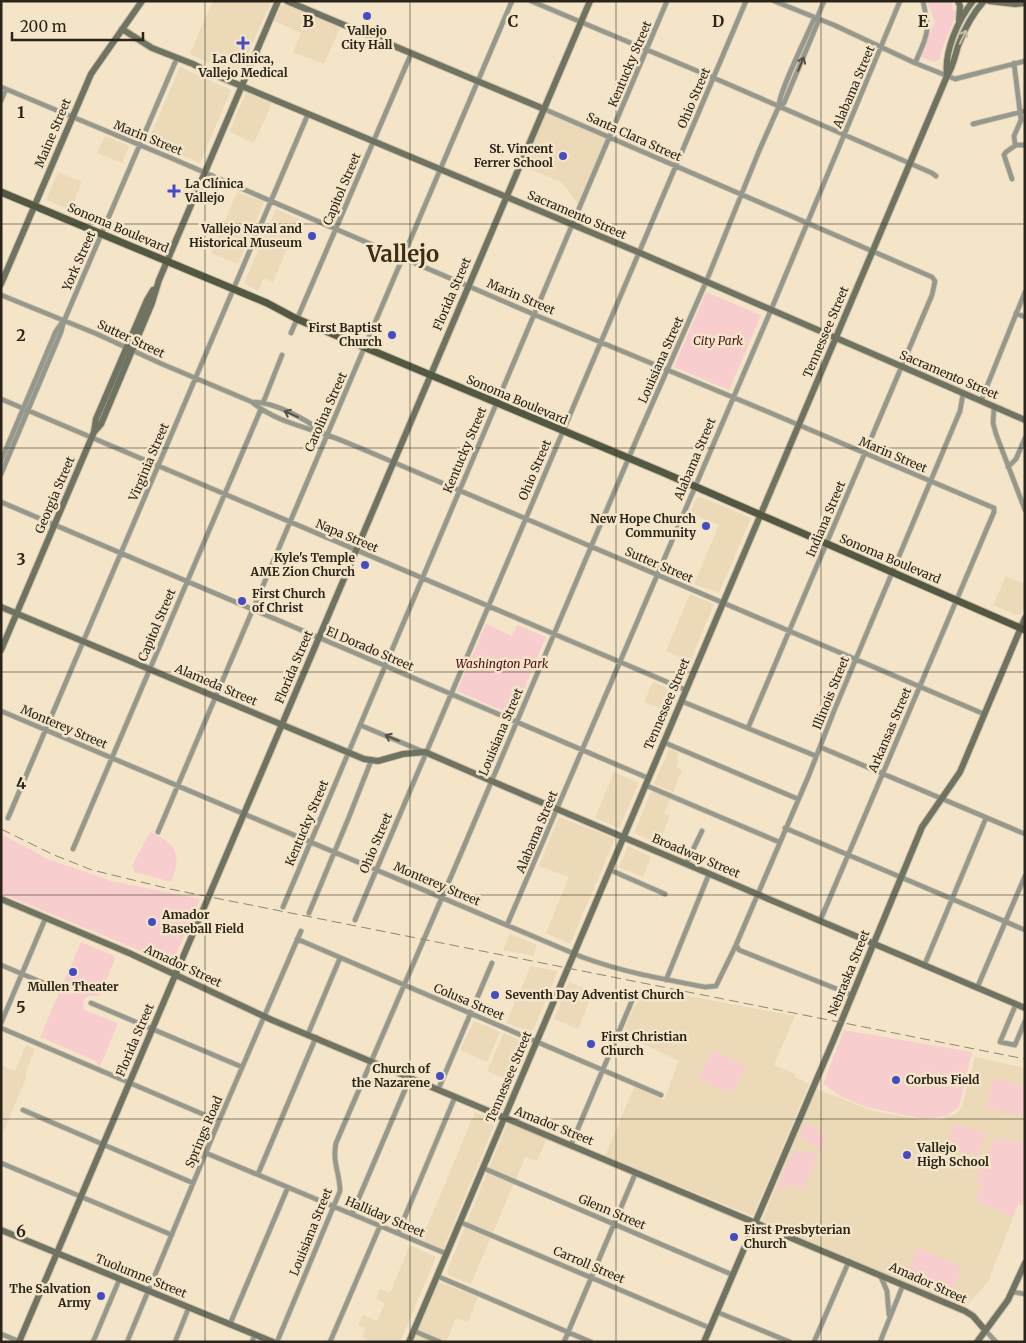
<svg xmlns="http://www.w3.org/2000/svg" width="1026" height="1343" viewBox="0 0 1026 1343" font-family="Merriweather,serif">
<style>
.built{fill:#ebd9b7}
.green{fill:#f7cdcd}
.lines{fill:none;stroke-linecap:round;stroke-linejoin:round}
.street-casing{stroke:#d0c2aa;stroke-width:6}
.secondary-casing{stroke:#d0c2aa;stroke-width:8}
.primary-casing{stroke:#d0c2aa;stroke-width:9}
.street{stroke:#95988c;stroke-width:4.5}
.secondary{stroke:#6f7361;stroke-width:6}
.primary{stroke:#535843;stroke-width:7}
.rail{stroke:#908572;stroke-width:1;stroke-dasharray:10 5;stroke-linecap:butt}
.oneway{stroke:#c5bda5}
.oneway2{stroke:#555248}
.grid{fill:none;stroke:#2a241a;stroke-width:1;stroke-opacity:0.55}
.poi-dot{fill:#454cc1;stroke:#f4e5c9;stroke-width:2}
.labels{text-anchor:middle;stroke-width:5;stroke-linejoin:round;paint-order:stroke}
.poi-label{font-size:12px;font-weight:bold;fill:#2a241a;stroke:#f4e5c9;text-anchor:start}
.street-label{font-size:12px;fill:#2a241a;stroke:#f4e5c9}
.park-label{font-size:12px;font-style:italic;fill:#4f0f19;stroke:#f4e5c9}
.town-label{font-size:22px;font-weight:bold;fill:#392e16;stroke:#f4e5c9}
.grid-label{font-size:16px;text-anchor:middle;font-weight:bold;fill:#2a241a;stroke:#f4e5c9;stroke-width:5;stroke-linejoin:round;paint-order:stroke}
</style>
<rect width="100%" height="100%" fill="#f4e5c9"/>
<path class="built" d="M213,1L271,2L238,76L190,54Z
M284,4L340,28L324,64L293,52L301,33L274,21L281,6H283Z
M180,67L231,90L200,163L148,141Z
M246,93L272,103L254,143L230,132V130Z
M546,114H549L606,140L578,205L565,186L562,184V182L521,166L543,116Z
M105,136L129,146L122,163L97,153Z
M58,172L82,182L70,210L46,200Z
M237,192L264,202L238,264L211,253Z
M276,209L299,219L273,282L264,278L258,291L244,283Z
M700,497L751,518L719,593L694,584L719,525L690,513L696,498Z
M1006,576L1025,584V606L1021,614L1016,615L993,605Z
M690,594L714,604L690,662L666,651Z
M653,682L677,692L669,712L644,702Z
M669,749L679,753L676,759L679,760L676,767L682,770L673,792L654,784Z
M614,772L639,783L619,828L595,818Z
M654,791L671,798L664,813L670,816L658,844L634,833L651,792Z
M559,817L615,839L570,944L546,933L569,877L539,866Z
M628,846L651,857L643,877L619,867Z
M510,934L537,945L533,956L503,950Z
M531,966L558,971L534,1028L530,1032L506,1023Z
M569,982L593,992L578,1029L554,1019Z
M645,988L795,1016L774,1065L795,1074V1077L809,1084L753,1216L605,1156L634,1087L664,1100L679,1061L622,1034L635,1005L641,999Z
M474,1021L500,1032L487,1062L460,1050Z
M504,1033L529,1044L512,1082L487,1071Z
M26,1045L35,1049L25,1074L27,1076L1,1137V1065L15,1071Z
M975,1057L1025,1068V1205H1018L988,1282L964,1309L762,1221L816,1089L873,1111L924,1120H938L956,1114L962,1107Z
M475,1112L496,1121L443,1249L401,1231L405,1221L426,1229Z
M508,1122L547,1138L537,1161L525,1157L471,1284L448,1275L447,1271Z
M410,1245L436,1257L400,1342H369V1340L362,1337L366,1328L358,1325L363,1315L377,1321L385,1303L376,1299L380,1289L390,1293Z
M439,1282L478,1297L468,1322L456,1318L446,1342H413Z"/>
<path class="green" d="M927,1H952L953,10L957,13L946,38L939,60L934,62L918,56L935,22Z
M706,292L761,315L729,390L674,367Z
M486,624L512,636L517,625L546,637L513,715L457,691Z
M150,832C177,844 182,854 171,882L135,872L132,866Z
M1,834L48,859L111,881L200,899L172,964L1,893Z
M81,942L113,955L115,959L100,996C91,996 81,994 84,1009L87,1011L118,1023L100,1066L97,1064L96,1061L40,1037Z
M844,1030L972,1052L959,1107L947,1116L923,1119L866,1107L842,1097L823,1084Z
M712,1050L745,1065L733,1094L699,1080Z
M993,1079L1025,1086V1116L987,1108Z
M805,1123L819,1129L818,1133L826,1137L820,1150C812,1146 807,1140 799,1137Z
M953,1124L985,1132L979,1156L946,1148Z
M1000,1138L1025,1143V1203H1018L1012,1217L977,1201L981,1183L977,1181L981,1168L985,1169L992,1142Z
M793,1150L802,1153L807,1150L818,1155L803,1190L790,1184L786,1186L784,1190L777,1188Z
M918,1248L962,1267L950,1295L906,1276Z"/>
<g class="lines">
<g class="street-casing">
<path id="street" d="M531,1L714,78L932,173L936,176
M774,1L834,25L915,63L955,79L1025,61
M915,63C928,34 930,33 923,1
M1014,63L1021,120L1014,136L1015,144L1016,145
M1,87L171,158L533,314L766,411L994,508V512L820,921
M1,101L6,89
M779,106L784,103L818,22L817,18L824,1
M544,109L932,277L935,281L932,295L748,728
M973,124L1025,111
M1016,145H1025
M1012,179L1004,155L1006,152L1016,145
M1,295L97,334L162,364L252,402C273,420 301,426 327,435C339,439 350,444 360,448L984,714
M1016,313L1025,317
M291,333L411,54
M1,399L686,690
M981,401L1025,292
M252,402C275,402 305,419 323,432
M263,403L282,355
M994,407L993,423L996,434L1025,510
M1,461L56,331L61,324
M1008,467L1016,459L1025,438
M1,474L61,332L64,321L177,58
M1,502L648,778
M681,701L816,756
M1,711L582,957C622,972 663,979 705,987L716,986L736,945L809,775L834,711L960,411L963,394
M360,725L424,752
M663,742L798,799
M820,747L1025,834
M645,785L779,842
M8,818L308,114
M785,828L1025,930
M158,832L512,1
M73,849L261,409
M686,864L702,831
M610,870L665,894
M283,907L667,1
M309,913L349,817L371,761
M355,920L746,1
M507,925L771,310L900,1
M297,939L661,1095
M736,945L739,950L852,995
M1,965L60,990
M924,966L986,818
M666,980L709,874
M977,988L1025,876
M91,1003L242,1067
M1016,1004L1000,1042L1015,1045L1025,1021
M1,1023L46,917
M1,1028L219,1121
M308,1034L340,958
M438,1090L492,963
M23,1110L193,1183
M571,1145L634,996
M206,1153L447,1254
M1,1163L172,1235
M483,1168L733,1275
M258,1174L316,1037
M352,1214L410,1078
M460,1222L710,1328
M398,1233L455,1097
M880,1275L887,1291L889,1315
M437,1276L591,1342
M1013,1292L1025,1294
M717,1312L790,1342
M230,1324L288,1187
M985,1330L996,1342
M414,1331L440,1342
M1,1334L21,1342
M93,1342L120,1278
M127,1342L219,1121L301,931
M175,1342L189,1307
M252,1342L255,1334
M277,1342L340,1191C340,1173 332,1163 336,1143L462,851L638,436L706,282L759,151L779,106C778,94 807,36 813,21L817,18
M330,1342L380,1226
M564,1342L636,1172
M814,1342L849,1261
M880,1342L903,1285"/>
</g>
<g class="secondary-casing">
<path id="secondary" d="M287,1L544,109
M958,1L960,6L959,21
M989,1L1015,4L1025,3
M122,29L152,48L193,64L208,72L638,252L1025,420
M947,76C944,51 958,20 973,1
M1,284L91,74L142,1
M94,432L101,424L152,303L159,280L278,1
M1,607L364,759L378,761L403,754L425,752L524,795L1025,1008
M1,650L94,432L96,419L147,300L153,290
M1,899L129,953L272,1020L965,1311L973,1316L985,1330
M1,1230L273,1342
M19,1342L590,1
M409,1342L947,76C953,67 955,56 958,46C964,30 973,13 984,1
M704,1342L834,1039L922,827L960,772L1025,618
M977,1342L1008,1300L1025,1263"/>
</g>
<g class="primary-casing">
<path id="primary" d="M1,192L267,303L297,319L662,472L1025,630"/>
</g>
<use href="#street" class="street"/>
<use href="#secondary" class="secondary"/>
<use href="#primary" class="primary"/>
<path class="rail" d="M1,829L54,855L92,870L170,889L1025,1059"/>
</g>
<defs><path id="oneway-shaft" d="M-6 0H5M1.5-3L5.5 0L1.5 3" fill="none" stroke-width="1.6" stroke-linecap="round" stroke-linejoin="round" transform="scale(1.25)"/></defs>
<use class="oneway" href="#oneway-shaft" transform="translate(963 37) rotate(-65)"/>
<g class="oneway2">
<use href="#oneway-shaft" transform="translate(801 64) rotate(-67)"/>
<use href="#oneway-shaft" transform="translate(291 414) rotate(-156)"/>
<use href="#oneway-shaft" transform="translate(392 738) rotate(-157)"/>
</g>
<path class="grid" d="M205,1V1342M410,1V1342M616,1V1342M821,1V1342M1,224H1025M1,448H1025M1,672H1025M1,895H1025M1,1119H1025"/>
<g class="poi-dot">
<circle cx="367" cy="16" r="5"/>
<path d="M240.5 35.5h5v5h5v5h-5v5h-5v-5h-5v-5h5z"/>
<circle cx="563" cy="156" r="5"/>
<path d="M171.5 183.5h5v5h5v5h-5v5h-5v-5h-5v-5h5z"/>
<circle cx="312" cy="236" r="5"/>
<circle cx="392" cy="335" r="5"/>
<circle cx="706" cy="526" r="5"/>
<circle cx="365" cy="565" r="5"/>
<circle cx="242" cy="601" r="5"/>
<circle cx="152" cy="922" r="5"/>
<circle cx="73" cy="972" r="5"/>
<circle cx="495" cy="995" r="5"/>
<circle cx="591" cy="1044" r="5"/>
<circle cx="440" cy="1076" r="5"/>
<circle cx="896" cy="1080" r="5"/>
<circle cx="907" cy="1155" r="5"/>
<circle cx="734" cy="1237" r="5"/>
<circle cx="101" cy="1296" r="5"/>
</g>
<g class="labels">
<g class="poi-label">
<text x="367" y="35" text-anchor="middle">Vallejo<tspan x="367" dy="14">City Hall</tspan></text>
<text x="243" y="63" text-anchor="middle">La Clinica,<tspan x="243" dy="14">Vallejo Medical</tspan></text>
<text x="553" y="153" text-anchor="end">St. Vincent<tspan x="553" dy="14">Ferrer School</tspan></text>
<text x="185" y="188">La Clínica<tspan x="185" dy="14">Vallejo</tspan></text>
<text x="302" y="233" text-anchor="end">Vallejo Naval and<tspan x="302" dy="14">Historical Museum</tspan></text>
<text x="382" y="332" text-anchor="end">First Baptist<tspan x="382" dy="14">Church</tspan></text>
<text x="696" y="523" text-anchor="end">New Hope Church<tspan x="696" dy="14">Community</tspan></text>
<text x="355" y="562" text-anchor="end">Kyle's Temple<tspan x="355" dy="14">AME Zion Church</tspan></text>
<text x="252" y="598">First Church<tspan x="252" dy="14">of Christ</tspan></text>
<text x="162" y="919">Amador<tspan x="162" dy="14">Baseball Field</tspan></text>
<text x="73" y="991" text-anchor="middle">Mullen Theater</text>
<text x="505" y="999">Seventh Day Adventist Church</text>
<text x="601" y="1041">First Christian<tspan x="601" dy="14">Church</tspan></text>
<text x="430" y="1073" text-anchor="end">Church of<tspan x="430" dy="14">the Nazarene</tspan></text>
<text x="906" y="1084">Corbus Field</text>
<text x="917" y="1152">Vallejo<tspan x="917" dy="14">High School</tspan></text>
<text x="744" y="1234">First Presbyterian<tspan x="744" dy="14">Church</tspan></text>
<text x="91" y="1293" text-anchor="end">The Salvation<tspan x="91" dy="14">Army</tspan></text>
</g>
<g class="street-label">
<text transform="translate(630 64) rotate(-67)" y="4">Kentucky Street</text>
<text transform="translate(854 87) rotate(-67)" y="4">Alabama Street</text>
<text transform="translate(694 98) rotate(-67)" y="4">Ohio Street</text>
<text transform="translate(53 133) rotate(-67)" y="4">Maine Street</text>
<text transform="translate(634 137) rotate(24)" y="4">Santa Clara Street</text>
<text transform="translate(148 138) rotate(22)" y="4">Marin Street</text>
<text transform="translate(342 189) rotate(-67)" y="4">Capitol Street</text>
<text transform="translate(577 215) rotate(23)" y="4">Sacramento Street</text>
<text transform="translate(118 228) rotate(23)" y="4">Sonoma Boulevard</text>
<text transform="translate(79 261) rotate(-66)" y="4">York Street</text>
<text transform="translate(452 294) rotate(-67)" y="4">Florida Street</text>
<text transform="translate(521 297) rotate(23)" y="4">Marin Street</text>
<text transform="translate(826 332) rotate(-67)" y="4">Tennessee Street</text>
<text transform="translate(131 339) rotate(25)" y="4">Sutter Street</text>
<text transform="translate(661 360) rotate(-66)" y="4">Louisiana Street</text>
<text transform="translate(949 375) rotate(23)" y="4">Sacramento Street</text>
<text transform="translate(517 400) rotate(23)" y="4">Sonoma Boulevard</text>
<text transform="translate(326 412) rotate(-66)" y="4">Carolina Street</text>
<text transform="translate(465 450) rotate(-67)" y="4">Kentucky Street</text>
<text transform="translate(893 455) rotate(23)" y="4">Marin Street</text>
<text transform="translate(695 459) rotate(-67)" y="4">Alabama Street</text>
<text transform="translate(149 462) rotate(-67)" y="4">Virginia Street</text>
<text transform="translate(535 470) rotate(-67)" y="4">Ohio Street</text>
<text transform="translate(55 495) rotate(-67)" y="4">Georgia Street</text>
<text transform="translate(826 519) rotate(-67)" y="4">Indiana Street</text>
<text transform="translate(347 536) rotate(23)" y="4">Napa Street</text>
<text transform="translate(890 559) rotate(23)" y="4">Sonoma Boulevard</text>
<text transform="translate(659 565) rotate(23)" y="4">Sutter Street</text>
<text transform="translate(157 625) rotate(-67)" y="4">Capitol Street</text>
<text transform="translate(370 649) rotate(23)" y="4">El Dorado Street</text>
<text transform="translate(294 667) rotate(-67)" y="4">Florida Street</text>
<text transform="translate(216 685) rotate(23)" y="4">Alameda Street</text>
<text transform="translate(831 693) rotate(-68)" y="4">Illinois Street</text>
<text transform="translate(667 704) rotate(-67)" y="4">Tennessee Street</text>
<text transform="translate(64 727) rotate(23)" y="4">Monterey Street</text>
<text transform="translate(890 730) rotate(-67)" y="4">Arkansas Street</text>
<text transform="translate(501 732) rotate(-67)" y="4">Louisiana Street</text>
<text transform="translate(307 823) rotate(-67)" y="4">Kentucky Street</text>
<text transform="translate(537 832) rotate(-67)" y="4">Alabama Street</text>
<text transform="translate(376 843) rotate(-67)" y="4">Ohio Street</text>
<text transform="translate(696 856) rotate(23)" y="4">Broadway Street</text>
<text transform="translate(437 884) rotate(23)" y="4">Monterey Street</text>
<text transform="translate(183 966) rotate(25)" y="4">Amador Street</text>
<text transform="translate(849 973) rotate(-68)" y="4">Nebraska Street</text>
<text transform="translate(469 1002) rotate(23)" y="4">Colusa Street</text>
<text transform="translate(135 1040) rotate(-67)" y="4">Florida Street</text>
<text transform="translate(509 1077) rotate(-67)" y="4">Tennessee Street</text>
<text transform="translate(554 1126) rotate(22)" y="4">Amador Street</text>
<text transform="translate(204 1132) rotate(-67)" y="4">Springs Road</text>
<text transform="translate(612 1212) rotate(23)" y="4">Glenn Street</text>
<text transform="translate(385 1217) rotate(23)" y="4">Halliday Street</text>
<text transform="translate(311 1232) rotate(-68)" y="4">Louisiana Street</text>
<text transform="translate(589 1265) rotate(23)" y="4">Carroll Street</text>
<text transform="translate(141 1276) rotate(22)" y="4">Tuolumne Street</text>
<text transform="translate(928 1283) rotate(24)" y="4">Amador Street</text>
</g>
<g class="park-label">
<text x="718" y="345">City Park</text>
<text x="502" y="668">Washington Park</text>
</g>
<g class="town-label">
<text x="403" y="262">Vallejo</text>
</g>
</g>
<g class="grid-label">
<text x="308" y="27">B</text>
<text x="513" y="27">C</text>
<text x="718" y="27">D</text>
<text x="923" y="27">E</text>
<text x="21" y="118">1</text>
<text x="21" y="341">2</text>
<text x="21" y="565">3</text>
<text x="21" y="789">4</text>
<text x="21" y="1013">5</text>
<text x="21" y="1237">6</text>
</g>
<rect width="1026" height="1343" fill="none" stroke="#2a241a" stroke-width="5"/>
<path d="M12 32v8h131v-8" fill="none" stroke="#2a241a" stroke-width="2.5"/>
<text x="20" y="32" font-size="15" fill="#2a241a" stroke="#f4e5c9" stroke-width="4" paint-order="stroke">200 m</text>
</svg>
